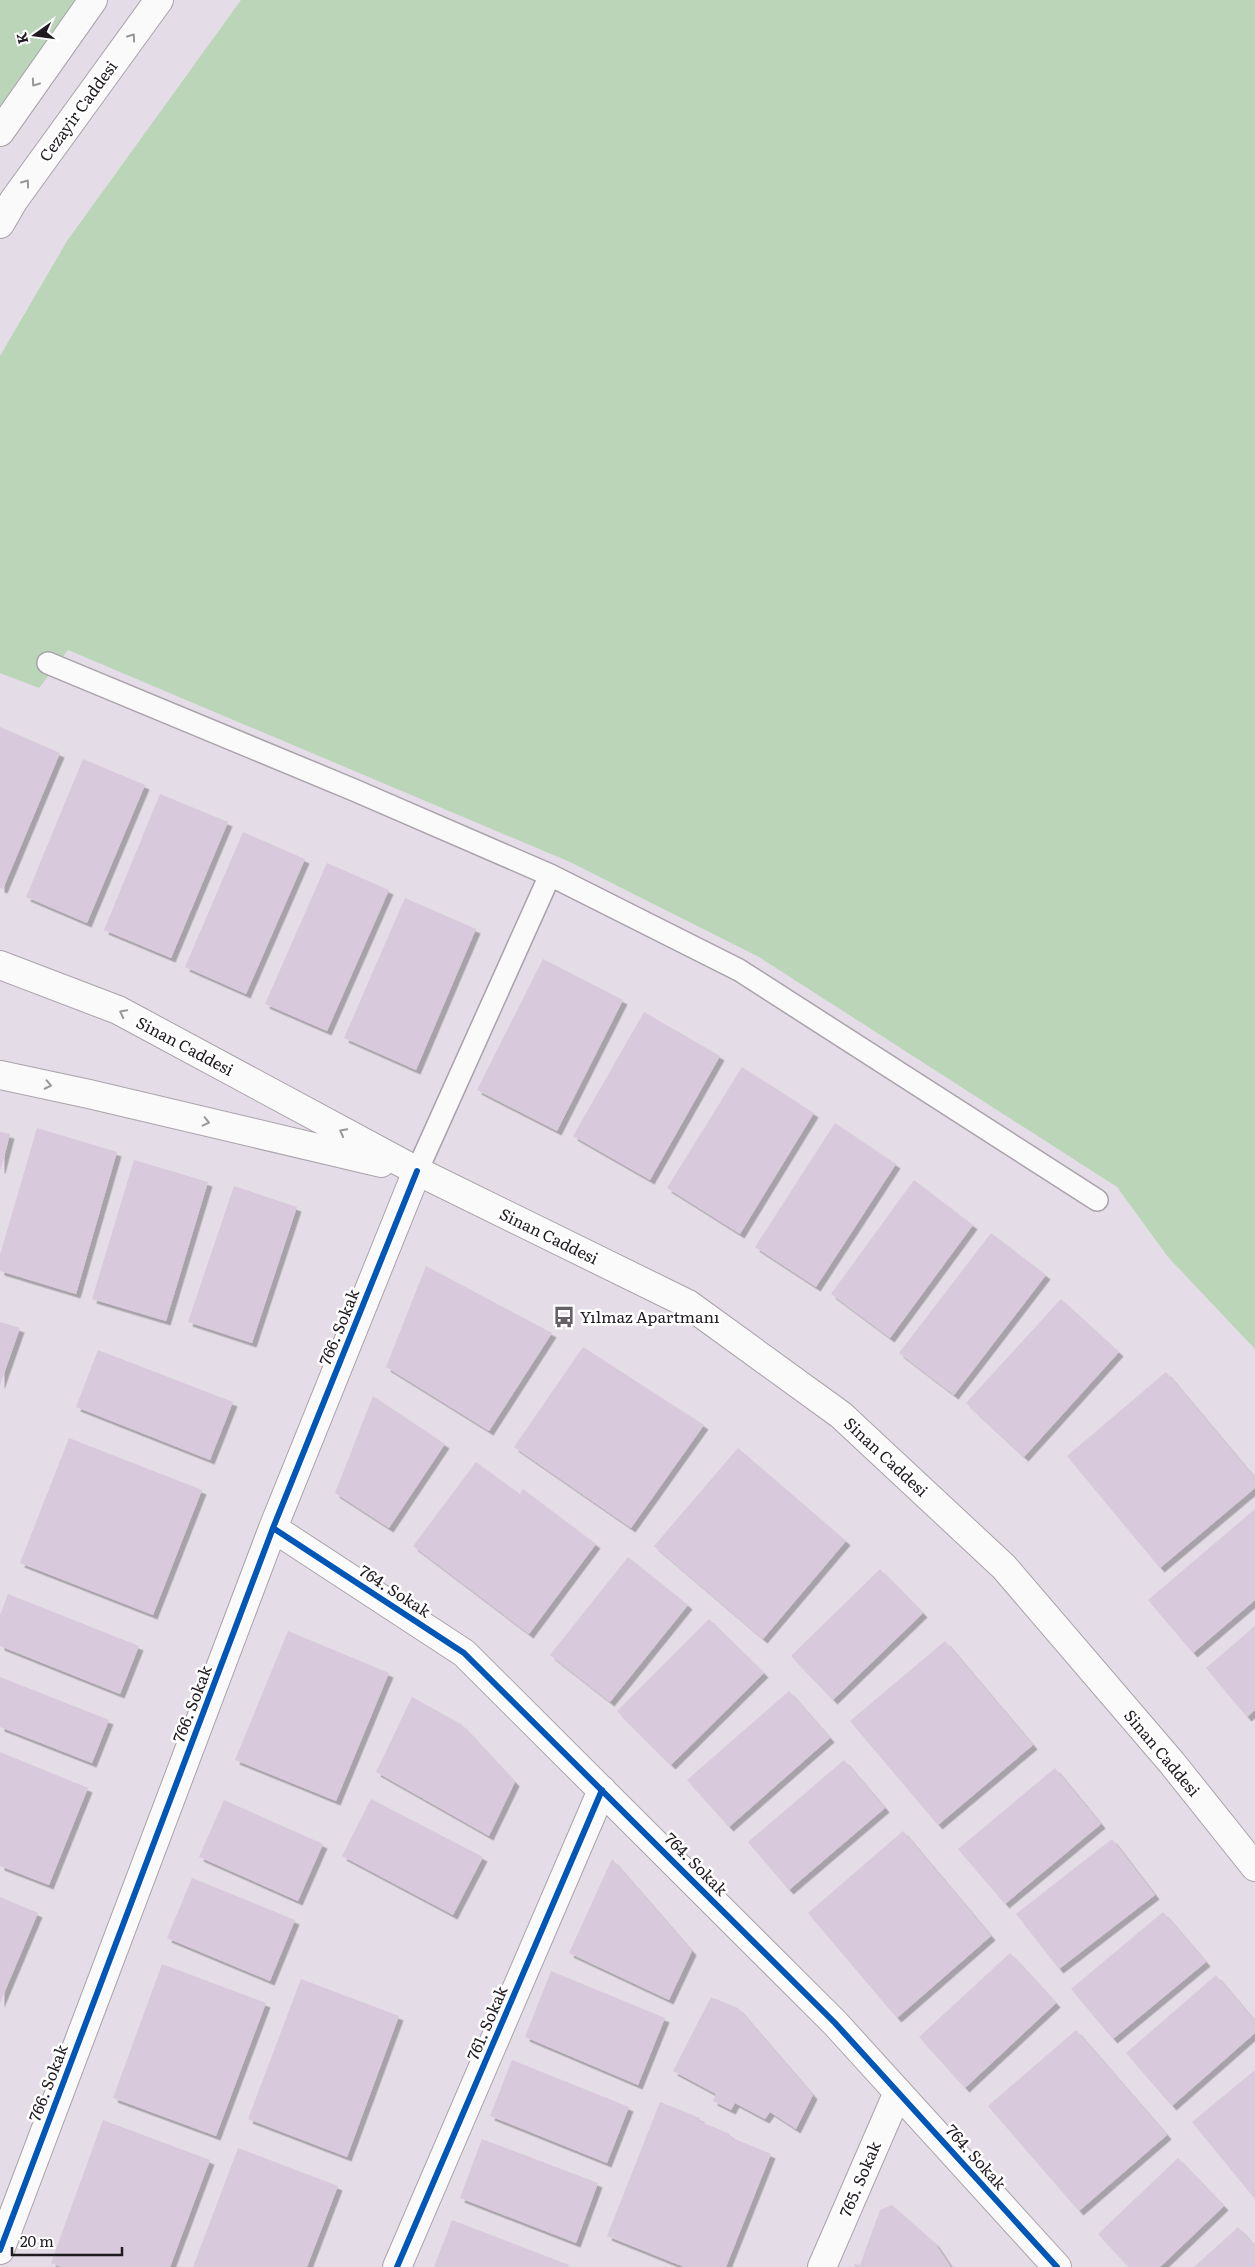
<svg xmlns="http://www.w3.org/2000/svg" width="1255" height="2267" viewBox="0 0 1255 2267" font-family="Literata,serif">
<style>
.green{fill:#bad5b8}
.building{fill:#d9c9dc;filter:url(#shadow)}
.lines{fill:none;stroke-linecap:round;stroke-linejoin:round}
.lane-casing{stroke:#a9a2aa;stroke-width:24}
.street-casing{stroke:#a9a2aa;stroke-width:30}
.secondary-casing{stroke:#a9a2aa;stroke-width:30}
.lane{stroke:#fbfafb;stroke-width:21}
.street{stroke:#fbfafb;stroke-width:28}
.secondary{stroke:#fbfafb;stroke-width:28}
.cycleway-casing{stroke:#fff;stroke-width:9}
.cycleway{stroke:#0057b8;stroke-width:6}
.oneway{stroke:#989699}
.labels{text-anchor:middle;stroke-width:5;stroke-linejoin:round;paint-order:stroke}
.street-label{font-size:16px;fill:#201b21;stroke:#fff}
.poi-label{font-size:16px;fill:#201b21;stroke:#fff;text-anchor:start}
</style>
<defs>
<filter id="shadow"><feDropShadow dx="4.5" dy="4.5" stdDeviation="0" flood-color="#0004"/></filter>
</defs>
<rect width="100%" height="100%" fill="#e4dce6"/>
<path class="green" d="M0,0H93L0,132Z
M241,0H1255V1349L1168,1257L1117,1187L759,957L570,862L68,650L39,688L0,673V356L67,241Z"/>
<path class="building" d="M0,727L60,753L3,889L0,888Z
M83,759L145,785L87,923L26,897Z
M160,794L228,822L171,958L104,930Z
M243,832L305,859L246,994L185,967Z
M327,863L389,890L327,1031L265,1004Z
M405,898L476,929L416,1070L344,1038Z
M543,959L623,1000L557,1131L477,1090Z
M644,1012L720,1056L650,1180L573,1136Z
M742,1067L814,1113L740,1234L667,1188Z
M835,1123L896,1164L816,1287L755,1247Z
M37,1128L117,1152L76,1294L0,1271V1255Z
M0,1132L10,1134L1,1169H0Z
M134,1160L208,1182L166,1321L92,1299Z
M914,1180L973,1225L890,1338L831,1294Z
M234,1186L297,1207L252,1343L188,1322Z
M991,1233L1046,1275L954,1395L899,1353Z
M426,1266L552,1333L489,1431L386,1367Z
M1061,1299L1119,1352L1024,1457L966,1403Z
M0,1322L20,1328L0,1385Z
M583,1347L704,1425L631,1528L514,1447Z
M98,1350L233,1402L210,1460L76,1407Z
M1166,1372L1255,1478V1488L1160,1568L1067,1456Z
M373,1396L445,1444L389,1528L335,1493Z
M69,1438L202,1490L153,1615L20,1563Z
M738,1448L846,1541L763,1639L654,1546Z
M476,1462L520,1494L523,1489L596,1544L529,1634L413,1546Z
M1255,1509V1600L1193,1653L1148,1600Z
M628,1557L688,1605L610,1702L550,1655Z
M880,1569L923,1613L833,1700L791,1656Z
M8,1594L139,1646L120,1694L0,1646V1615Z
M709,1619L764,1673L671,1765L617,1711Z
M1255,1626V1710L1247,1717L1206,1668Z
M288,1631L389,1673L336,1801L235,1760Z
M945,1641L1033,1745L938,1825L850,1721Z
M0,1677L109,1720L92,1763L0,1727Z
M789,1691L830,1738L729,1827L687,1780Z
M412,1697L461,1724L515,1782L489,1836L376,1772Z
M0,1752L88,1788L49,1885L0,1866Z
M844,1760L885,1808L789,1890L748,1842Z
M1055,1768L1101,1824L1005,1904L958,1849Z
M371,1799L483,1857L453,1915L342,1856Z
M224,1800L323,1844L298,1901L199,1857Z
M903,1831L991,1936L897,2018L808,1913Z
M1112,1839L1155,1895L1059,1969L1016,1914Z
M612,1859L692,1951L669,2000L569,1953Z
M192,1878L295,1920L270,1981L167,1938Z
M0,1897L38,1913L0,2003Z
M1163,1912L1206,1962L1113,2039L1071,1989Z
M1010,1953L1056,2003L965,2088L919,2037Z
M162,1964L266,2003L216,2136L113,2098Z
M551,1971L665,2018L638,2085L525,2037Z
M1216,1975L1255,2021V2033L1172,2106L1126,2053Z
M301,1979L399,2016L347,2157L248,2119Z
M711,1997L738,2008L813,2095L796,2129L770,2112L765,2119L735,2103L731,2110L713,2101L716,2094L673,2071Z
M1076,2030L1167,2135L1079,2211L988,2106Z
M512,2060L629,2107L607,2163L490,2116Z
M1255,2070V2199L1192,2122Z
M660,2102L700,2118L699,2121L730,2134V2137L771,2154L726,2267H684L607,2236Z
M103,2120L210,2160L170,2267H61L51,2263Z
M482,2139L598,2183L576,2243L460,2198Z
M238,2148L338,2186L307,2267H193Z
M1178,2158L1224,2206L1160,2267H1129L1098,2234Z
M892,2205L935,2243L951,2267H854L855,2264L860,2265L880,2210Z
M452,2220L569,2265L568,2267H434Z
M1238,2227L1255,2246V2267H1194Z"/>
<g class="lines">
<g class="lane-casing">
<path id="lane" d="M48,663L354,790L550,875L739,970L1097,1200
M417,1171L550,875"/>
</g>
<g class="street-casing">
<path id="street" d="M273,1528L464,1653L835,2023L1057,2267
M0,2250L273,1528L417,1171
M397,2267L602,1790
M822,2267L898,2092"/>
</g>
<g class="secondary-casing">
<path id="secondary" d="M0,132L93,0
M0,224L14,200L159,0
M0,965L118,1010L417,1171L688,1304L841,1415L1004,1567L1172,1763L1255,1867
M0,1075L89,1094L381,1163"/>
</g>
<use href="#lane" class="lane"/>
<use href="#street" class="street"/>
<use href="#secondary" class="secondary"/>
<g class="cycleway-casing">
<path id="cycleway" d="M273,1528L464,1653L835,2023L1057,2267
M0,2250L273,1528L417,1171
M397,2267L602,1790"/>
</g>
<use href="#cycleway" class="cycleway"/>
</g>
<defs><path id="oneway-chevron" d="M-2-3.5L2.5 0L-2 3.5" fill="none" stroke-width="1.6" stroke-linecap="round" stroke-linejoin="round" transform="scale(1.25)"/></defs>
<g class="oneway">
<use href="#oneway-chevron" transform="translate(132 37) rotate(-54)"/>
<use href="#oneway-chevron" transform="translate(35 83) rotate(125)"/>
<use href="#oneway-chevron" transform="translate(26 183) rotate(-54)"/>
<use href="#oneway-chevron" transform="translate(123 1013) rotate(-153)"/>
<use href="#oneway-chevron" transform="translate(48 1085) rotate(12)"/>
<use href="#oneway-chevron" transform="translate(206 1122) rotate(13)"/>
<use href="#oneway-chevron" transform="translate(343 1132) rotate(-152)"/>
</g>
<defs>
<g id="bus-bare" transform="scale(1.725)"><path d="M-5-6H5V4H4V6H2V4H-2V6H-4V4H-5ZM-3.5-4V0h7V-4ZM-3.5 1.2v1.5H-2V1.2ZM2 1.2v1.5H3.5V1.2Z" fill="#655f66" stroke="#fff" stroke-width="2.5" paint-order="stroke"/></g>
</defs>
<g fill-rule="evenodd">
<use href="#bus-bare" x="564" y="1317"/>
</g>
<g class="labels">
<g class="street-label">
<text transform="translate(78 111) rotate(-54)" y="6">Cezayir Caddesi</text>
<text transform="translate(185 1046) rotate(28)" y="6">Sinan Caddesi</text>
<text transform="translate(549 1236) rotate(26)" y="6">Sinan Caddesi</text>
<text transform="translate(339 1327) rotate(-68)" y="6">766. Sokak</text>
<text transform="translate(886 1457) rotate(43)" y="6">Sinan Caddesi</text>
<text transform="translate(395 1591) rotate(33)" y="6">764. Sokak</text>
<text transform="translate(192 1704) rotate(-69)" y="6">766. Sokak</text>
<text transform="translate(1162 1753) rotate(50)" y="6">Sinan Caddesi</text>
<text transform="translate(696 1864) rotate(45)" y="6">764. Sokak</text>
<text transform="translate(487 2023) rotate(-67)" y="6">761. Sokak</text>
<text transform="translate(48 2083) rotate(-69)" y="6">766. Sokak</text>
<text transform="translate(976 2157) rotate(48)" y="6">764. Sokak</text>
<text transform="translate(860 2179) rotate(-67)" y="6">765. Sokak</text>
</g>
<g class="poi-label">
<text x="580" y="1323">Yılmaz Apartmanı</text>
</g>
</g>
<g transform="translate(35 35) rotate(256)" stroke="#ffffff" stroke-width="4" paint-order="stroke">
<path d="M0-4L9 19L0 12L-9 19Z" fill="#201b21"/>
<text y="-8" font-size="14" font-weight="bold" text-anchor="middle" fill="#201b21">K</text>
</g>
<path d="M12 2247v8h110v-8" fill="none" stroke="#201b21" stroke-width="2.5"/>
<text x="20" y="2247" font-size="15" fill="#201b21" stroke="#ffffff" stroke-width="4" paint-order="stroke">20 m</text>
</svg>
